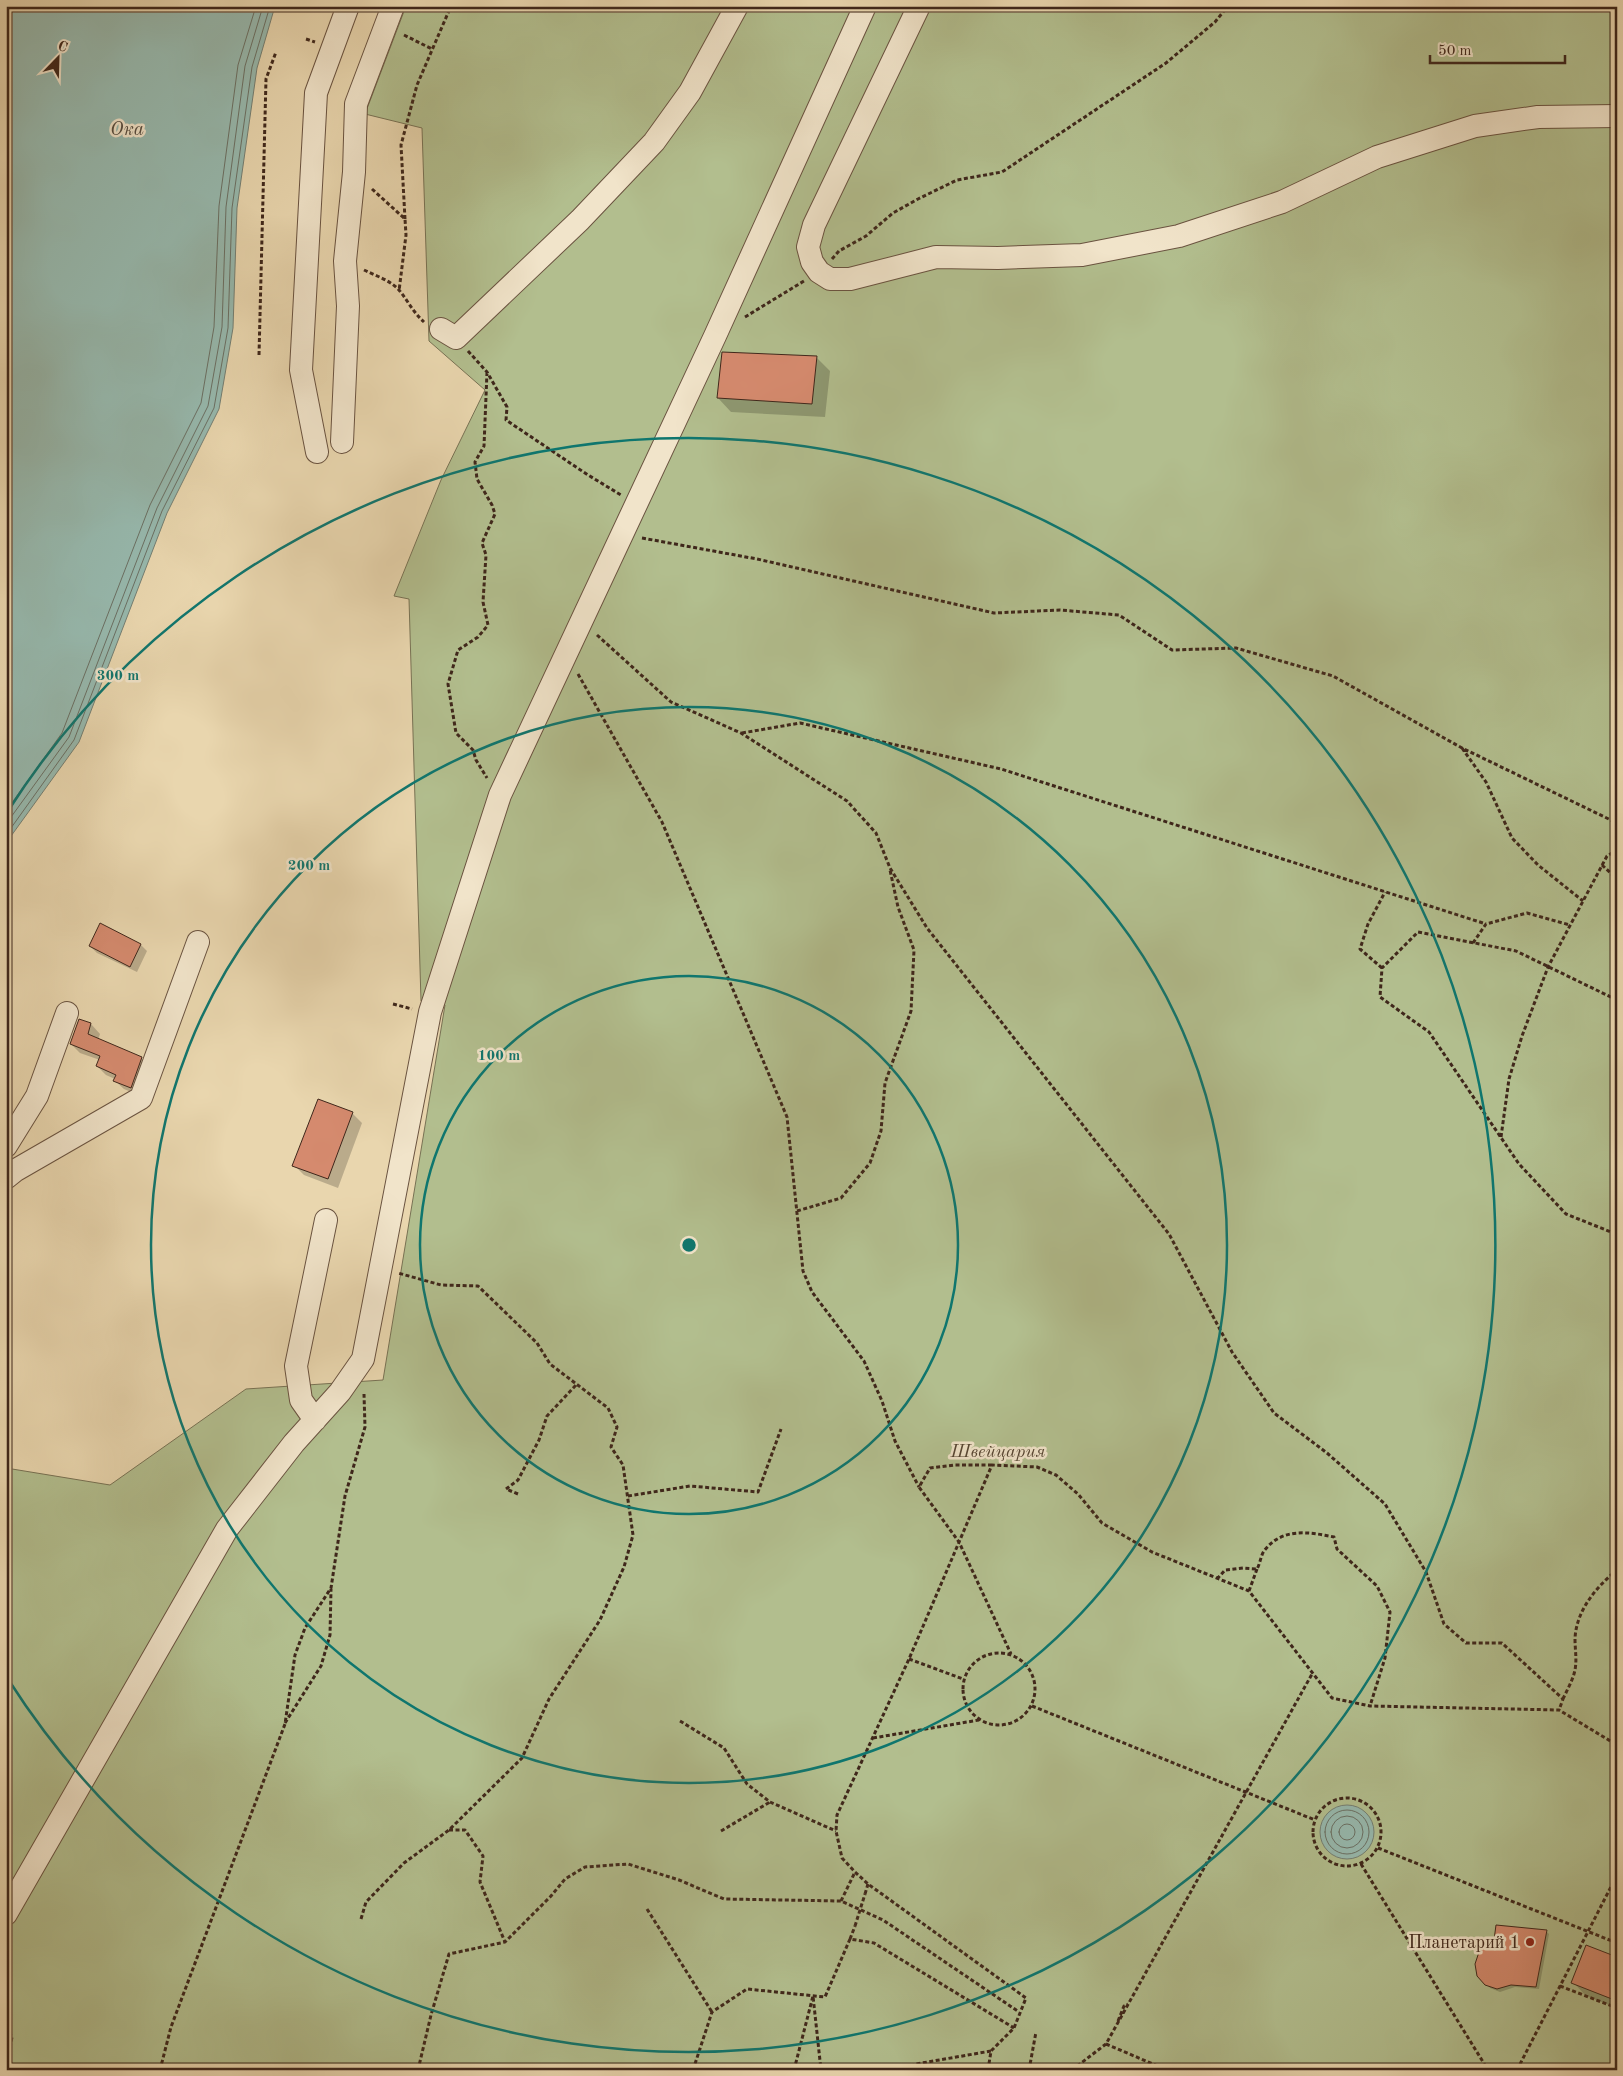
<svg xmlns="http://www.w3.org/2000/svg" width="1623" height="2076" viewBox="0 0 1623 2076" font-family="'Old Standard TT',serif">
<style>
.green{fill:#b2be8e;stroke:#787254}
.water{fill:#97b9ae;stroke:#747f73}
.shadow{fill:#0003}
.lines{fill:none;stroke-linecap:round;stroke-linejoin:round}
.shore{stroke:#6b7064;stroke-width:1}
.building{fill:#d58a6e;stroke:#3f271b}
.minor-casing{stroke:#6a5340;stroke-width:24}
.path{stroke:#3f271b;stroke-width:3;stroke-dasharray:4 2.5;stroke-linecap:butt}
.minor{stroke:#f1e4ca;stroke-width:22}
.path-bridge{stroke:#3f271b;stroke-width:3;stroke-dasharray:4 2.5;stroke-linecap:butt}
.ring{fill:none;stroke:#0f766e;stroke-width:2.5}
.poi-dot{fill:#8f2418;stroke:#f1e4ca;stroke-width:2}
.labels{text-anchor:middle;stroke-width:5;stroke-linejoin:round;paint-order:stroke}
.park-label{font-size:18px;font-style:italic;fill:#564532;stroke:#f1e4ca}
.poi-label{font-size:18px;fill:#3f271b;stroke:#f1e4ca;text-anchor:end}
.water-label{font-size:19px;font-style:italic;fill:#554c40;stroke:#f1e4ca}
.centre{fill:#0f766e;stroke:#f1e4ca;stroke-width:2.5}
.ring-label{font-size:15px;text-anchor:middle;font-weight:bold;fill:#0f766e;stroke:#f1e4ca;stroke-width:5;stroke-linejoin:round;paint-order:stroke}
</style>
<rect width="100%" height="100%" fill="#e9d6ae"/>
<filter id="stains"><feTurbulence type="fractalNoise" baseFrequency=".004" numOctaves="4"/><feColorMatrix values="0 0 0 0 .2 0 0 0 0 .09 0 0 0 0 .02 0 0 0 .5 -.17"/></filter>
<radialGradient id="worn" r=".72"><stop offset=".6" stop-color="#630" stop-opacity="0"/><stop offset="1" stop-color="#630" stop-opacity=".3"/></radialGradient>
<path class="green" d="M406,6H1617V2070H6V1468L110,1485L246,1389L383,1380L445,1005L421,1001L409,599L394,596L441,480L485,390L429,341L422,128L365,114Z"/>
<path class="water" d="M6,6H275L257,68L237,208L233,328L219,409L167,513L79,742L6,843Z
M1320 1832a27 27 0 1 1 54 0a27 27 0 1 1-54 0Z"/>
<path class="shadow" d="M816,357L830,371L825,417L731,412L718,398Z
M141,945L147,951L137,972L97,953L90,946Z
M80,1020L91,1024L100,1034L98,1040L141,1058L150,1067L140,1096L124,1089L114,1080L115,1079L106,1075L97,1066L100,1060L80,1053L71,1044Z
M352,1113L362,1123L338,1188L304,1175L294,1165Z
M1546,1931L1549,1934L1539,1989L1515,1987L1500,1992L1490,1988L1478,1975Z
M1617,1959V2008L1586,1996L1573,1982Z"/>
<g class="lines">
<path class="shore" d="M6,811L62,733L150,505L201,403L214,327L219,206L238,65L256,6
M6,824L69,737L157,508L208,406L222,327L226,207L245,66L263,6
M6,835L74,740L162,511L214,408L228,328L232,208L252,67L270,6
M1325 1832a22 22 0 1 1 44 0a22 22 0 1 1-44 0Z
M1331 1832a16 16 0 1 1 32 0a16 16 0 1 1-32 0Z
M1339 1832a8 8 0 1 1 16 0a8 8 0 1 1-16 0Z"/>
</g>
<path class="building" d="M722,352L817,356L812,404L717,398Z
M100,923L141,944L130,967L89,946Z
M79,1019L91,1023L88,1034L142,1057L131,1088L113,1081L116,1075L96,1066L100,1056L70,1044Z
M318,1099L353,1112L328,1179L292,1166Z
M1496,1925L1547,1930L1536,1987L1511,1985L1497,1989L1485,1985L1477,1976L1475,1964L1479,1952L1494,1940Z
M1586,1945L1617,1957V2001L1571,1983Z"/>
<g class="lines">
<g class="minor-casing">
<path id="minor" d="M919,6L814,225L808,247L812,262L819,272L830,279H850L936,257L998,258L1082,255L1179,236L1282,202L1377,157L1475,126L1538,117L1617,116
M441,329L456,338L580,220L654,142L690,92L737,6
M342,442L348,306L345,261L354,172L356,104L393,6
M317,452L301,370L316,93L348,6
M6,1146L37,1096L67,1013
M6,1178L16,1170L141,1098L198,942
M315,1420L301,1400L296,1366L326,1220
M6,1914L227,1529L294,1443L340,1392L363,1359L430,1012L500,795L715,336L865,6"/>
</g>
<path class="path" d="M404,35L432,49
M306,39L315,42
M372,189L405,219L406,235L399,291
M405,219L401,145L417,85L451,6
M832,259L839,251L866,236L893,213L918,199L957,180L1002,172L1166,63L1215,22L1228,6
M364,270C376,276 390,280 399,290C408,301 413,312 424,322
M745,317L804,281
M468,351L487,372L507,407L506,420L588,475L621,495
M259,355L266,79L276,52
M487,372L484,446L475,462L477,479L492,505L495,514L482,543L486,555L483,602L488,625L478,637L458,650L448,684L456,733L473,750L476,760L487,778
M642,538L757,559L994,613L1060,610L1119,615L1172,650L1236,648L1333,676L1462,748L1617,823
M597,635L671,702L741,733L847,801L876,833L890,868L927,928L1169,1234L1232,1352L1274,1413L1327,1453L1385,1504L1426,1572L1444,1624L1466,1643H1502L1563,1699L1559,1710
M578,674L662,822L787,1117L803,1271L812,1292L864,1361L882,1401L895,1441L919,1487
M742,733L800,723L1001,769L1486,924
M1462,748L1486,782L1512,838L1538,865L1583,901
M1602,865L1617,879
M1473,943L1486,924L1527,913L1570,925
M1382,968L1360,949L1368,924L1385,892
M1617,1000L1516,951L1418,932L1382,968L1380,997L1429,1032L1519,1164L1566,1214L1616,1234L1617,1236
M393,1004L412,1009
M1501,1137L1509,1079L1522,1036L1548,967L1607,856L1617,850
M797,1211L841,1198L870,1163L881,1131L885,1083L911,1011L914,950L898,907L890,870
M992,1465H955L930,1468L919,1487L959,1542L1011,1654
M518,1494L506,1489L518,1480L539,1440L547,1416L577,1384
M628,1496L690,1486L758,1492L781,1429
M1217,1579L1225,1570L1243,1568L1257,1569C1260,1564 1261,1555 1264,1551C1282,1527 1309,1532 1334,1537L1337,1549L1377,1586L1390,1612L1385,1658L1370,1706
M1249,1591L1257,1569
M963 1689a36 36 0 1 1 72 0a36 36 0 1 1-72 0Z
M909,1659L963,1679
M1563,1699C1567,1690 1573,1680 1575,1670C1577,1659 1575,1650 1575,1639C1576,1611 1596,1587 1617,1570
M1032,1706L1315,1820
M680,1721L724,1748L747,1784L770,1802L836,1831
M285,1723L321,1666L330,1635L331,1589
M873,1738L979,1720
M1313 1832a34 34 0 1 1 68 0a34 34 0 1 1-68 0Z
M449,1830H465L483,1856L480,1882L505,1942
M721,1831L770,1802
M1378,1848L1617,1943
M1361,1864L1488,2070
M865,1894L868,1884
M841,1901L855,1872
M647,1909L712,2012
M361,1919L366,1902L404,1863L449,1830L522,1758L549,1699L600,1620L624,1567L633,1535L623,1465L611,1447L617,1427L608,1408L550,1364L537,1343L478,1286L441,1285L398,1273
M850,1939L855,1926
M1560,1986L1617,2008
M1118,2021L1124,2006L1128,2004
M6,2026L12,2037L6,2068
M1106,2044L1167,2070
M160,2070L171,2027L285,1724L295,1655L305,1628L331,1588L345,1496L365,1427L364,1394
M418,2070L431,2015L449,1954L505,1942L551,1896L565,1879L585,1867L628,1864L679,1880L724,1899L841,1901L883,1920L1019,2012
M693,2070L712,2012L747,1989L825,1997L850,1939L874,1943L1014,2028
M794,2070L813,1996L821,2070
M905,2070L916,2064L991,2051
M988,2070L991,2051L1014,2028L1026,1998L868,1884L855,1872L842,1858L836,1831L837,1815L909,1659L992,1465L1037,1467L1056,1475L1078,1494L1102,1523L1152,1552L1249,1591L1332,1698L1370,1706L1559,1710L1617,1745
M1029,2070L1036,2032
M1072,2070L1106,2044L1312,1674
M1517,2070L1617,1875"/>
<use href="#minor" class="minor"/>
<path class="path-bridge" d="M855,1926L865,1894"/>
</g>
<g class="ring">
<circle cx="689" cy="1245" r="269"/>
<circle cx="689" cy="1245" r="538"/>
<path d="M8 811A807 807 0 1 1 8 1679"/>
</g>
<circle class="poi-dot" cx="1530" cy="1942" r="5"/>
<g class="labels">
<g class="park-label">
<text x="998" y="1457">Швейцария</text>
</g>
<g class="poi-label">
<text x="1520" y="1948">Планетарий 1</text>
</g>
<g class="water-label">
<text x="127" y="135">Ока</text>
</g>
</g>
<circle cx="689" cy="1245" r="8" class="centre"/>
<g class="ring-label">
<text x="118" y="680">300 m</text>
<text x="309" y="870">200 m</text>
<text x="499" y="1060">100 m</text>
</g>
<rect width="1623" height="2076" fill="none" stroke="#e9d6ae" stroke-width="25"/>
<rect x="8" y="8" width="1608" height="2061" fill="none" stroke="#3f271b" stroke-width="2.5"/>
<rect x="12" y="12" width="1598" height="2051" fill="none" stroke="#3f271b"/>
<g transform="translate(58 58) rotate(23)" stroke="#f1e4ca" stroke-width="4" paint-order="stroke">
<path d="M0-4L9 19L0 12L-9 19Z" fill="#3f271b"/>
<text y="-8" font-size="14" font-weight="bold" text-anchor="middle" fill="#3f271b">С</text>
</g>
<path d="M1430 55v8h135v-8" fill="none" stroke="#3f271b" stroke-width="2.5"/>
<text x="1438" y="55" font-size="15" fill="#3f271b" stroke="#f1e4ca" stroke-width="4" paint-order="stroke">50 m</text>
<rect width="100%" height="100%" filter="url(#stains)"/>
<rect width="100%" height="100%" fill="url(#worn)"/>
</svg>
